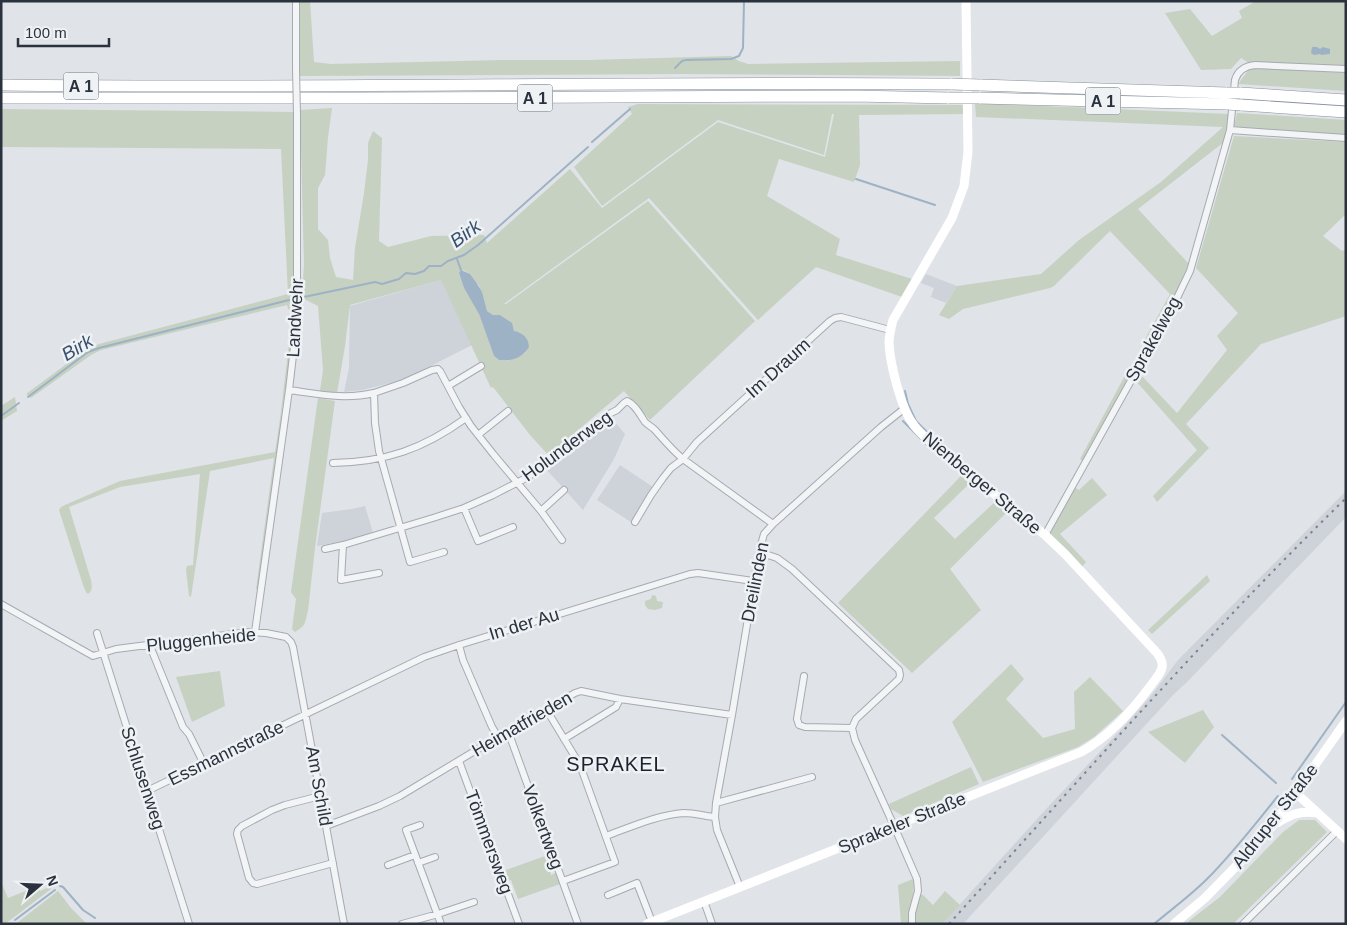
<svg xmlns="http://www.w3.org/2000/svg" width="1347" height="925" viewBox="0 0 1347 925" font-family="Arial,sans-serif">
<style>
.built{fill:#ced2d9}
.green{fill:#c6d1c2;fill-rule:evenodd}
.water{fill:#9eb2c5}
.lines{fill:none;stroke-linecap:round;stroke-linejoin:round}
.stream{stroke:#9eb2c5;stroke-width:2}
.street-casing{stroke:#a6aab2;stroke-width:8}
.highway-casing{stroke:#89919d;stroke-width:12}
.street{stroke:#f2f4f6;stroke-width:6}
.secondary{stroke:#fff;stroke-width:9}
.highway{stroke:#fff;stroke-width:11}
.rail{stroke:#7b8390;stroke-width:2;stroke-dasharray:2.5 5;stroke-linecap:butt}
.street-bridge-casing{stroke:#a6aab2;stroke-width:8;stroke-linecap:butt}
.highway-bridge-casing{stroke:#89919d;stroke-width:12;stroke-linecap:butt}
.street-bridge{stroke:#f2f4f6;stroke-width:6}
.highway-bridge{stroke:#fff;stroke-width:11}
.labels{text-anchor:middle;stroke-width:5;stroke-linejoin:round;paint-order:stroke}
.shield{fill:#eff2f5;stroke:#656c75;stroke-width:1}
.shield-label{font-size:16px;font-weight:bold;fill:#2a323e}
.street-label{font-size:18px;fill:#2a323e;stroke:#eff2f5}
.water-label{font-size:19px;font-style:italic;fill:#38516e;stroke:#eff2f5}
.quarter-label{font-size:20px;letter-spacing:1px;fill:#1c232f;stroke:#eff2f5}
</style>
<rect width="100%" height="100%" fill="#e0e3e8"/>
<path class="built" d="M926,274L957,286L946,303L931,297L934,288L921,283Z
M441,280L472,345L409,377L399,381L362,390L344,392L349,368L350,306Z
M611,419H612L625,434L614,459L583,510L547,470L579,446Z
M620,465L653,487L631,522L597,500Z
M1346,491V517L1187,682L1173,695L963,924H942L1047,808L1128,722L1150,697L1178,660Z
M365,506L373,533L343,541L317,546L322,513L352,509Z"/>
<path class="green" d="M300,1H310L314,62L331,64L503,60H588L731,56L739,61L748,64L960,61V76L681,74L300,76Z
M1256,1H1346V67L1249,63L1241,58L1231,69L1201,70L1165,13L1190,9L1212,36L1242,18L1239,11Z
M1250,68L1346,73V91L1238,84Z
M975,103L1229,114L1227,131L1224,142L1138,209L1189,264L1174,296L1147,345L1144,341L1170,294L1110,231L1054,286L1050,288L963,309L949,319L939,315L957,286L1041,274L1079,240L1161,182L1223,127L976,117Z
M638,104L965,105V114L859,115L860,165L854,182L779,159L767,196L840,239L836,255L912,279L902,297L816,267L758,320L649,198L504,304H506L648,201L755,321L650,420L624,391L564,442L567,446L551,458L530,435L493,387L491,388L441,280L350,305L345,346L337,393L320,391L323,370L318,306L302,298L304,264L300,110L332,108L328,137L325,175L318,188V229L328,240L330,258L336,277L353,280L355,248L364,193L368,160V143L373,131L382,138L379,241L388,247L431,236L484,235L487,243L570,169L602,208L718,122L825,157L834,114H832L824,155L718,120L602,206L574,167L632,114L628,107ZM463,270L470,274L479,286L487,311L493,315H500L513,328L514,331C521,332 527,337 529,345C529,345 526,352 525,353C524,354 523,354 521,355C512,360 502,365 494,356L478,311L464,288L459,273Z
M1,109L293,112L294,121L295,326L281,417L282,421L259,589H256L274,458L210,471L191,597L189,596L186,570L187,566L193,565L200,474L120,487L69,507L91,580C92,586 93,590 88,594L86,592L83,585L59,510L61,507L65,505L120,481L275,452L280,419L292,319L287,305L101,350L91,355L31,398L26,394L88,348L99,344L288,294L281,149L1,147Z
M1237,113L1346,120V136L1234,127Z
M1234,136L1346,142V214L1323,236L1342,251L1346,249V316L1261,344L1186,424L1209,448L1157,502L1153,496L1197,450L1135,380L1139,373L1177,413L1227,350L1217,336L1238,313L1196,268Z
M1128,370L1131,373L1083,461L1080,459Z
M15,397L17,411L1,421V406Z
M318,398L335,401L315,548L308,611C306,615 307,618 305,622C304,627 299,629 295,632L292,629L296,599L291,592Z
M961,476L970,483L934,518L955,539L996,501L1008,511L950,569L981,610L912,673L838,603Z
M1092,478L1107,495L1060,534L1086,562L1082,567L1049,534L1074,487L1079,490Z
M1207,575L1210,581L1152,634L1148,630Z
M652,595L656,596L657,601L663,602L662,608L655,610L648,609L645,605V601L651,599Z
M1011,664L1024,679L1006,699L1043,738L1075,729L1074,692L1090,677L1123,711L1094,737L1078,747L983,782L952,722Z
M220,671L225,706L192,722L176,677Z
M1203,710L1214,727L1185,763L1148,732Z
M971,767L979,784L903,816L891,809L889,804Z
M1299,820H1315L1327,832L1233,924H1185L1220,897L1283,832Z
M545,856L551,875L556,873L560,884L518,899L511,880L507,881L503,871Z
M913,879C916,895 908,907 909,924H901L898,885Z
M1,882L8,898L38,886L40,891L49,887L51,889L5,924H1Z
M58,891L71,908L87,924H19L18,922Z
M945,891L960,905L942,924H916L915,912L920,894L923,895L933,905Z"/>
<path class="water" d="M1312,47H1317L1320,49L1323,47L1330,49V54L1321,55L1320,54L1314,55L1311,53Z
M461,270L470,274L476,282L482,292L487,311L493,315H500L512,323L514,331C522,332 529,338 529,347C523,358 510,362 499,360L494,356L479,314L464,288L459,273Z"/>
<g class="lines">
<path class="stream" d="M675,68L682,61L686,60L731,59L739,56L743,48L744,1
M592,142L630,109
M856,179L935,205
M457,259L461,270
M304,297L375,282L382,284L399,279L406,273L415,274L424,271L429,266H441L448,261L464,255L478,245L588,147
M905,391L908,404L916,421L937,442L1007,499
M28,397L88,352L99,348L293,299
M1,416L19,403
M903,421L930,448
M1222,735L1276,783
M1292,779L1346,702
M60,886L63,887L83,910L95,918
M15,920L55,890
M1154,924C1172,909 1191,895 1207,879C1233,853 1255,824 1278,796"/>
<g class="street-casing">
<path id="street" d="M296,1V69
M1230,130L1346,138
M448,386L481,366
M289,390C319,394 344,400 374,393L375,423L379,451L410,562L444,552
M374,393L403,383L432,370L438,369L440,371L459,407L471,426L494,455L541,511L562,540
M478,435L508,411
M333,463C386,462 423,449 466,418
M464,508L478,541L513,527
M541,511L564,490
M635,522L651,495L663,478L671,468L683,459L697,442L830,321L835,318L841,317L890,330
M1045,535L1177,298L1190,271L1230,130L1235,80C1238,70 1245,66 1255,65L1346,69
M343,545L341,580L379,573
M325,549L343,545L433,518L464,508L493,495L526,478L558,457L579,441L611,413L617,410L624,403L627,401C636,405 640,415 645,422C648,425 652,427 655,430C664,440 672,450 683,459L773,524
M759,552L777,558L792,569L899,670L900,675L899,679L856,719L852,728L855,740L894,826L917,879L918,891L912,913V924
M1,604L93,656L116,649L249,632L266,633L286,637L291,642L293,647L344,924
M255,632L289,390L297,321V115
M97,633L189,924
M459,645L463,660L492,727L498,737
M150,646L183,727L189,734L204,764
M804,676L797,719L799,725L805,727L852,728
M546,709L580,765L615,862L563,881
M508,731L578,924
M564,739L616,707L620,699
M459,761L519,924
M147,791L424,657L459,645L690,574L698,573L753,581
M320,796L285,805L272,810L242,826L238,830L237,834L249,878L253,883L257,884L333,863
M716,803L812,777
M420,825L406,830L441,924
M326,826L379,806L400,796L498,737L575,693L581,691L620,699L732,715
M606,836C631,827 657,815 684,813C694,813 705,816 715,817
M418,863L435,857
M388,865L415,855
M740,887L717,830L715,817L716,803L732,715L759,552L764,534L773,524L881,427L905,408
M608,895L637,883L652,922
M704,901L712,924
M402,924L438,914L474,902
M1243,924L1337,831"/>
</g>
<g class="highway-casing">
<path id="highway" d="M1,85C318,89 635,81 952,84
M980,85L1227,93
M1240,93L1346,100
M1,98H356L855,96L949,98
M979,98L1227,104
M1241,105L1346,112"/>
</g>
<use href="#street" class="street"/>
<path class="secondary" d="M1296,793L1346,839
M1277,823C1292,813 1301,811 1318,813
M647,924L1081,752C1110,736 1133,710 1152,684C1155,679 1161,674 1162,667C1163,662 1160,657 1157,653L1065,554L1045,535L929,441C924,436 917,430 913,424C901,408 890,364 889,343C889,335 891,328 893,320L952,218L964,186L968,152L966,1
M1174,924L1205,898L1250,852L1273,825L1346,721"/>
<use href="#highway" class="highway"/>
<path class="rail" d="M949,924C1079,780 1207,634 1346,498"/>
<g class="street-bridge-casing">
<path id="street-bridge" d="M296,69L297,115"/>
</g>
<g class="highway-bridge-casing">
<path id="highway-bridge" d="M952,84L980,85
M1227,93H1240
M949,98H979
M1227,104L1241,105"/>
</g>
<use href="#street-bridge" class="street-bridge"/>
<use href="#highway-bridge" class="highway-bridge"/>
</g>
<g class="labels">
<g class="shield">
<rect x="63.5" y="72.5" width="35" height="27" rx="4"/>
<rect x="517.5" y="84.5" width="35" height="27" rx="4"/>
<rect x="1085.5" y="87.5" width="35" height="27" rx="4"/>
</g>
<g class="shield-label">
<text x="81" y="92">A 1</text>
<text x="535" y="104">A 1</text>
<text x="1103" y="107">A 1</text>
</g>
<g class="street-label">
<text transform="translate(295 318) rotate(-87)" y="6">Landwehr</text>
<text transform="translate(1153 339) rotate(-61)" y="6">Sprakelweg</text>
<text transform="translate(778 368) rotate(-42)" y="6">Im Draum</text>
<text transform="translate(567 446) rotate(-36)" y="6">Holunderweg</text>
<text transform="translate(982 483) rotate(40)" y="6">Nienberger Straße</text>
<text transform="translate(755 582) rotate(-79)" y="6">Dreilinden</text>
<text transform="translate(524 624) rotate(-17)" y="6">In der Au</text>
<text transform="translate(201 640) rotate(-6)" y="6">Pluggenheide</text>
<text transform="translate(522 724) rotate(-30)" y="6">Heimatfrieden</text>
<text transform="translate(226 753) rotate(-26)" y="6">Essmannstraße</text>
<text transform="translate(143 778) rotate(72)" y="6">Schlusenweg</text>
<text transform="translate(319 786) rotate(80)" y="6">Am Schild</text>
<text transform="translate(1275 816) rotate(-52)" y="6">Aldruper Straße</text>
<text transform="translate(902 823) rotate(-22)" y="6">Sprakeler Straße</text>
<text transform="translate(543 827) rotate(70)" y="6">Volkertweg</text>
<text transform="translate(489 842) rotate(70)" y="6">Tömmersweg</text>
</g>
<g class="water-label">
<text transform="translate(465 233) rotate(-36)" y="7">Birk</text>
<text transform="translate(77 347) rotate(-31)" y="7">Birk</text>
</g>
<g class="quarter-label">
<text x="616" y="771">SPRAKEL</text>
</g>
</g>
<rect width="1347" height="925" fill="none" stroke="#2a323e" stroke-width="5"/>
<g transform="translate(40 885) rotate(71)" stroke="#eff2f5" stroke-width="4" paint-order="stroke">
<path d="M0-4L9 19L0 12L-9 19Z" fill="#2a323e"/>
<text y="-8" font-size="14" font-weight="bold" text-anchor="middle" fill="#2a323e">N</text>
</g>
<path d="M18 38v8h91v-8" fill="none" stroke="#2a323e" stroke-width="2.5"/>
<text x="25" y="38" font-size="15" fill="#2a323e" stroke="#eff2f5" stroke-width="4" paint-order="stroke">100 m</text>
</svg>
